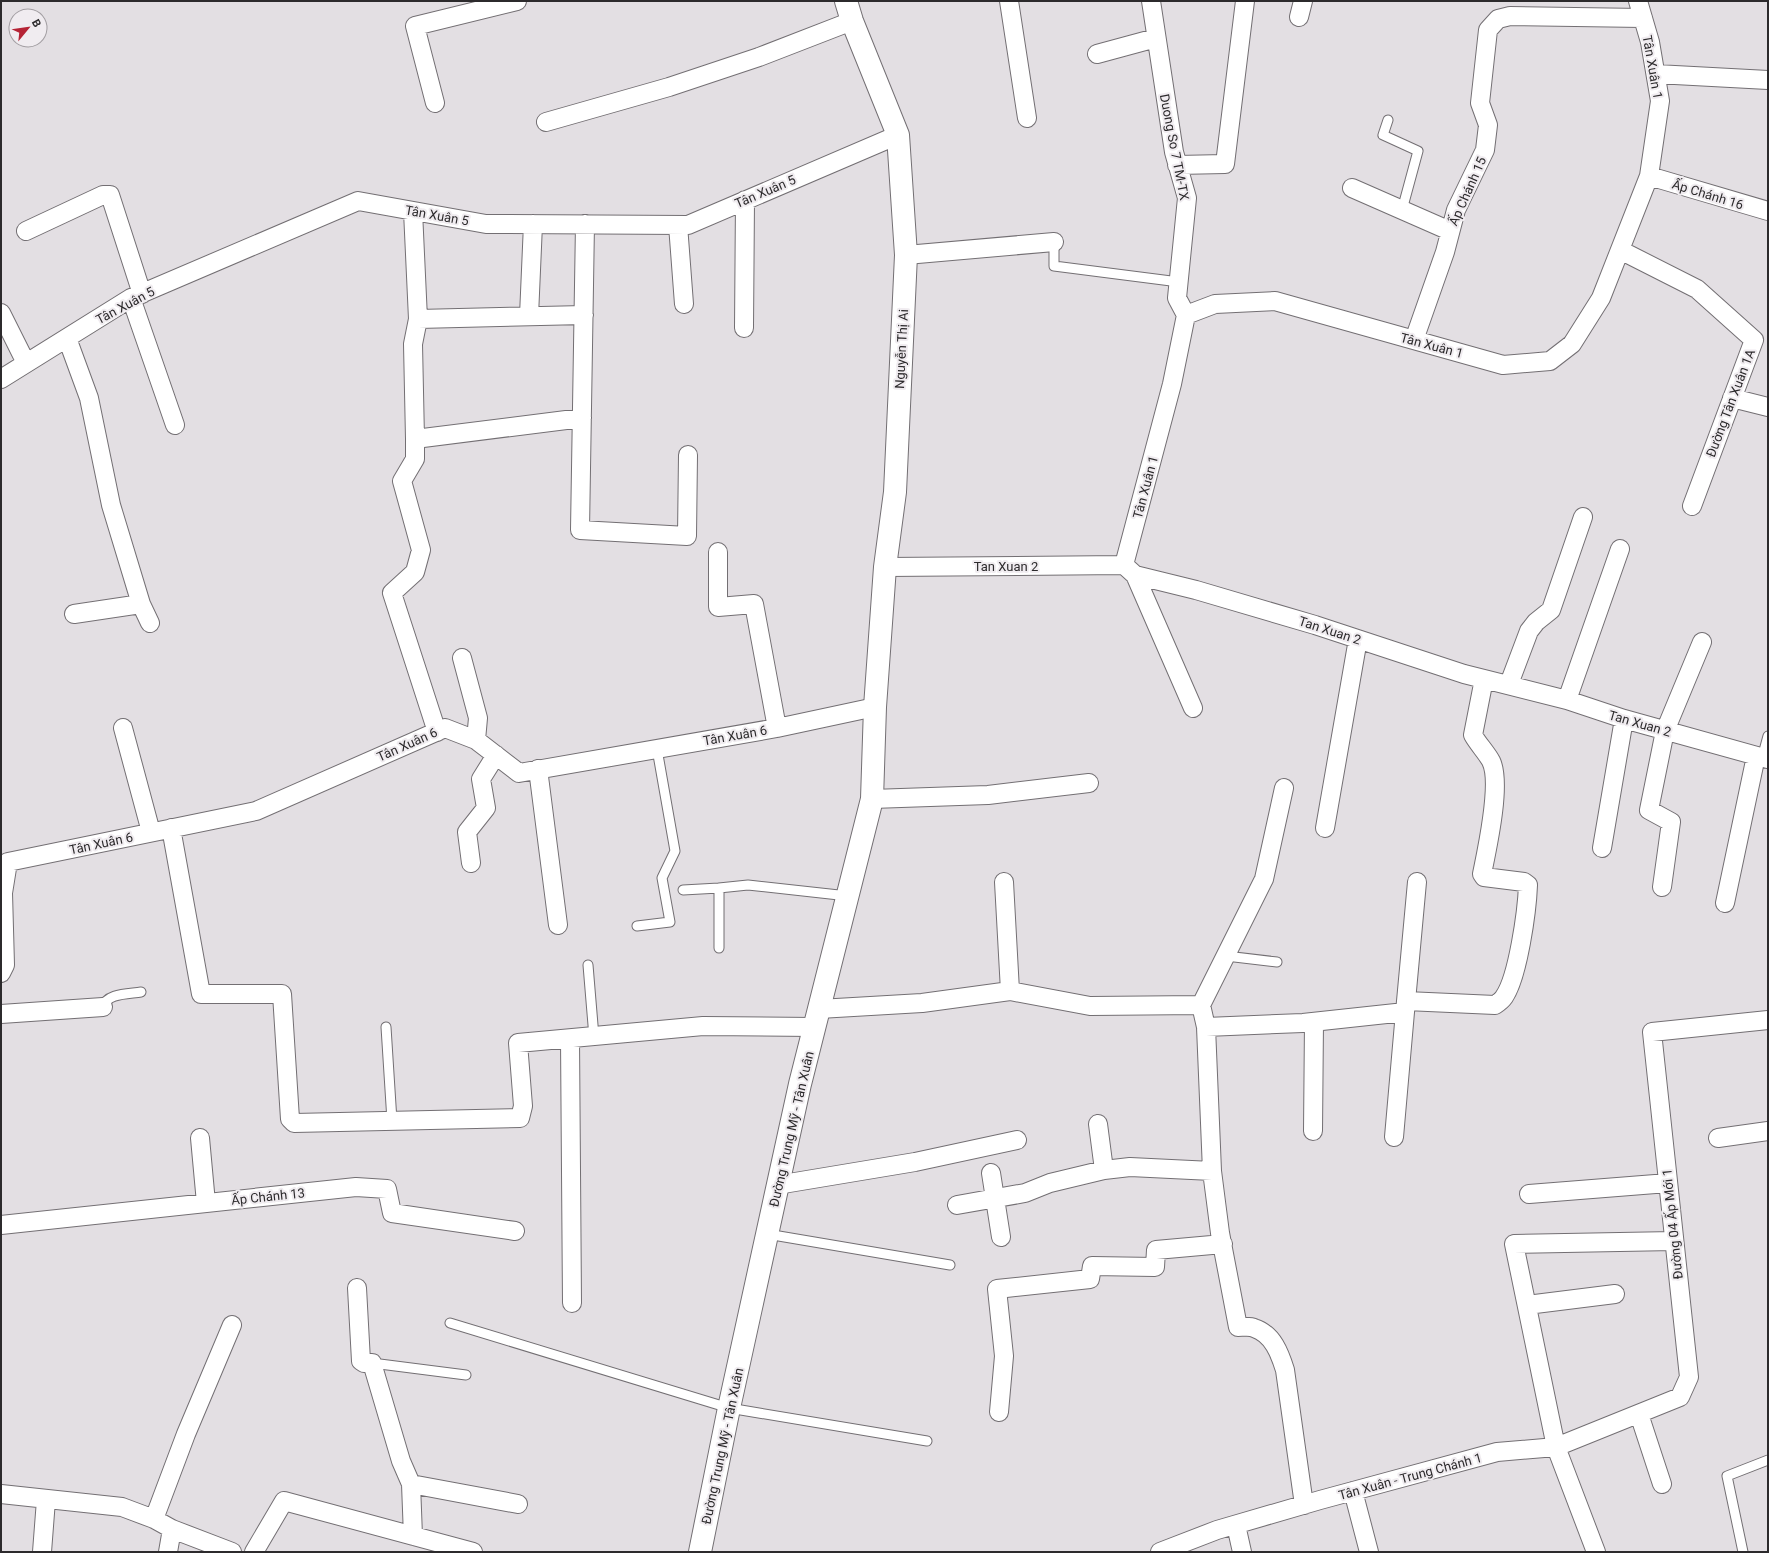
<svg xmlns="http://www.w3.org/2000/svg" width="1769" height="1553" viewBox="0 0 1769 1553" font-family="Roboto,sans-serif">
<style>
.lines{fill:none;stroke-linecap:round;stroke-linejoin:round}
.service-casing{stroke:#736f73;stroke-width:11}
.minor-casing{stroke:#736f73;stroke-width:20}
.tertiary-casing{stroke:#736f73;stroke-width:24}
.service{stroke:#fff;stroke-width:9}
.minor{stroke:#fff;stroke-width:18}
.tertiary{stroke:#fff;stroke-width:22}
.labels{text-anchor:middle;stroke-width:4;stroke-linejoin:round;paint-order:stroke}
.street-label{font-size:13px;fill:#2c2a2c;stroke:#f0ecf0}
</style>
<rect width="100%" height="100%" fill="#e3dfe3"/>
<g class="lines">
<g class="service-casing">
<path id="service" d="M1388,120L1383,135L1418,151L1402,210
M1054,242V266L1179,282
M1762,758L1768,736
M683,890L719,888
M637,926L670,922L662,878L675,851L657,749
M719,948V888L748,885L848,896
M1226,956L1277,962
M588,965L594,1037
M103,1007C106,993 129,994 141,992
M386,1027L392,1121
M767,1234L950,1265
M450,1323L729,1408L927,1441
M372,1363L466,1375
M1743,1552L1727,1476L1768,1460"/>
</g>
<g class="minor-casing">
<path id="minor" d="M1009,1L1027,118
M1151,1L1174,152L1187,198L1177,298L1186,315
M1299,17L1303,1
M1097,54L1156,38
M1656,74L1768,80
M435,103L415,26L517,1
M546,122L669,87L759,57L852,21
M1177,165L1225,164L1245,1
M1649,176L1768,211
M1352,188L1450,231
M413,211L418,319
M585,224L580,530L687,536L688,455
M678,225L684,304
M26,231L103,195H110L142,294
M1620,250L1697,289L1754,340L1692,506
M906,255L1054,242
M131,298L175,425
M1,313L26,363
M529,316L533,224
M744,328L745,200
M67,338L89,398L111,505L141,604L150,623
M1414,340L1445,252L1456,210L1485,150L1488,125L1480,103L1488,30L1498,19L1510,16L1643,18
M1,379L131,298L358,201L486,224L688,225L898,135
M1732,398L1768,407
M582,418L415,439L413,344L418,319L584,315
M415,439V459L402,481L421,550L415,572L392,593L437,732
M718,552V607L754,604L777,728
M1124,565L1172,384L1186,315L1215,304L1275,301L1503,365L1550,361L1572,344L1601,298L1649,176L1660,101L1650,42L1638,1
M885,567L1124,565L1135,575L1196,590L1315,625L1464,674L1567,700L1624,719L1768,759
M1135,575L1193,708
M74,614L141,604
M462,658L478,718L476,740
M1509,684L1529,631L1536,622L1551,610L1583,517
M1567,700L1620,549
M123,728L151,832
M538,769L558,925
M872,799L988,795L1089,783
M171,828L201,994H282L290,1119L294,1123L520,1118L523,1106L518,1043L703,1026L814,1027
M1325,828L1358,639
M1602,848L1624,719
M471,863L467,832L486,808L481,779L496,755
M1004,882L1010,991
M1662,887L1671,822L1649,810L1665,731L1702,642
M1725,903L1756,756
M1,973L5,965L3,893L8,862L256,811L445,728L476,740L519,773L777,728L875,707
M1406,1001L1495,1005C1498,1003 1502,1000 1504,997C1518,977 1527,911 1528,885L1524,882L1484,877L1482,874C1487,849 1502,783 1491,761C1486,752 1478,744 1473,735L1484,679
M1201,1005L1206,1027L1212,1171L1220,1233L1238,1327C1243,1327 1250,1326 1254,1328C1273,1334 1280,1354 1285,1370L1304,1505
M819,1009L922,1003L1010,991L1090,1006L1201,1005L1264,879L1284,788
M1,1014L103,1007
M1206,1027L1303,1023L1405,1012L1417,882
M570,1039L572,1303
M1098,1124L1104,1170
M1313,1131L1314,1022
M1394,1137L1405,1012
M200,1138L206,1203
M1718,1138L1768,1131
M991,1173L1001,1237
M777,1185L915,1162L1017,1140
M1529,1194L1668,1183
M957,1205L1025,1193L1050,1183L1104,1170L1130,1167L1212,1171
M1,1225L356,1187L387,1189L392,1213L515,1231
M357,1288L361,1361L364,1363H372L401,1461L411,1484L413,1536
M1527,1305L1615,1294
M999,1412L1004,1356L997,1289L1090,1279L1092,1266L1155,1267L1156,1250L1223,1244
M1639,1414L1662,1484
M411,1484L518,1504
M1353,1491L1369,1552
M1,1494L122,1507L154,1519L172,1529L168,1552
M154,1519L186,1434L232,1325
M1236,1525L1242,1552
M172,1529L232,1552
M42,1552L46,1500
M254,1552L284,1501L473,1552
M1160,1552L1217,1530L1320,1500L1497,1452L1556,1447L1680,1397L1689,1377L1652,1032L1768,1020
M1596,1552L1556,1447L1514,1244L1674,1241"/>
</g>
<g class="tertiary-casing">
<path id="tertiary" d="M700,1552L729,1408L800,1084L872,799L875,707L885,567L895,492L906,255L898,135L852,21L846,1"/>
</g>
<use href="#service" class="service"/>
<use href="#minor" class="minor"/>
<use href="#tertiary" class="tertiary"/>
</g>
<g class="labels">
<g class="street-label">
<text transform="translate(1653 67) rotate(80)" y="5">Tân Xuân 1</text>
<text transform="translate(1175 147) rotate(79)" y="5">Duong So 7 TM-TX</text>
<text transform="translate(765 191) rotate(-23)" y="5">Tân Xuân 5</text>
<text transform="translate(1467 191) rotate(-66)" y="5">Ấp Chánh 15</text>
<text transform="translate(1708 194) rotate(17)" y="5">Ấp Chánh 16</text>
<text transform="translate(437 215) rotate(10)" y="5">Tân Xuân 5</text>
<text transform="translate(125 305) rotate(-28)" y="5">Tân Xuân 5</text>
<text transform="translate(1432 345) rotate(15)" y="5">Tân Xuân 1</text>
<text transform="translate(901 349) rotate(-87)" y="5">Nguyễn Thị Ai</text>
<text transform="translate(1730 403) rotate(-69)" y="5">Đường Tân Xuân 1A</text>
<text transform="translate(1145 487) rotate(-75)" y="5">Tân Xuân 1</text>
<text x="1006" y="571">Tan Xuan 2</text>
<text transform="translate(1330 630) rotate(18)" y="5">Tan Xuan 2</text>
<text transform="translate(1640 723) rotate(16)" y="5">Tan Xuan 2</text>
<text transform="translate(735 735) rotate(-10)" y="5">Tân Xuân 6</text>
<text transform="translate(407 744) rotate(-24)" y="5">Tân Xuân 6</text>
<text transform="translate(101 843) rotate(-12)" y="5">Tân Xuân 6</text>
<text transform="translate(791 1129) rotate(-77)" y="5">Đường Trung Mỹ - Tân Xuân</text>
<text transform="translate(268 1196) rotate(-6)" y="5">Ấp Chánh 13</text>
<text transform="translate(1672 1224) rotate(-96)" y="5">Đường 04 Ấp Mới 1</text>
<text transform="translate(722 1446) rotate(-78)" y="5">Đường Trung Mỹ - Tân Xuân</text>
<text transform="translate(1410 1476) rotate(-15)" y="5">Tân Xuân - Trung Chánh 1</text>
</g>
</g>
<rect width="1769" height="1553" fill="none" stroke="#2c2a2c" stroke-width="4"/>
<g transform="translate(28 28) rotate(61)"><circle r="19" fill="#f0ecf0" stroke="#a29ea2"/>
<path d="M0-3L7 15L0 10L-7 15Z" fill="#b52335"/>
<text y="-6" font-size="11" font-weight="bold" text-anchor="middle" fill="#2c2a2c">B</text>
</g>
</svg>
